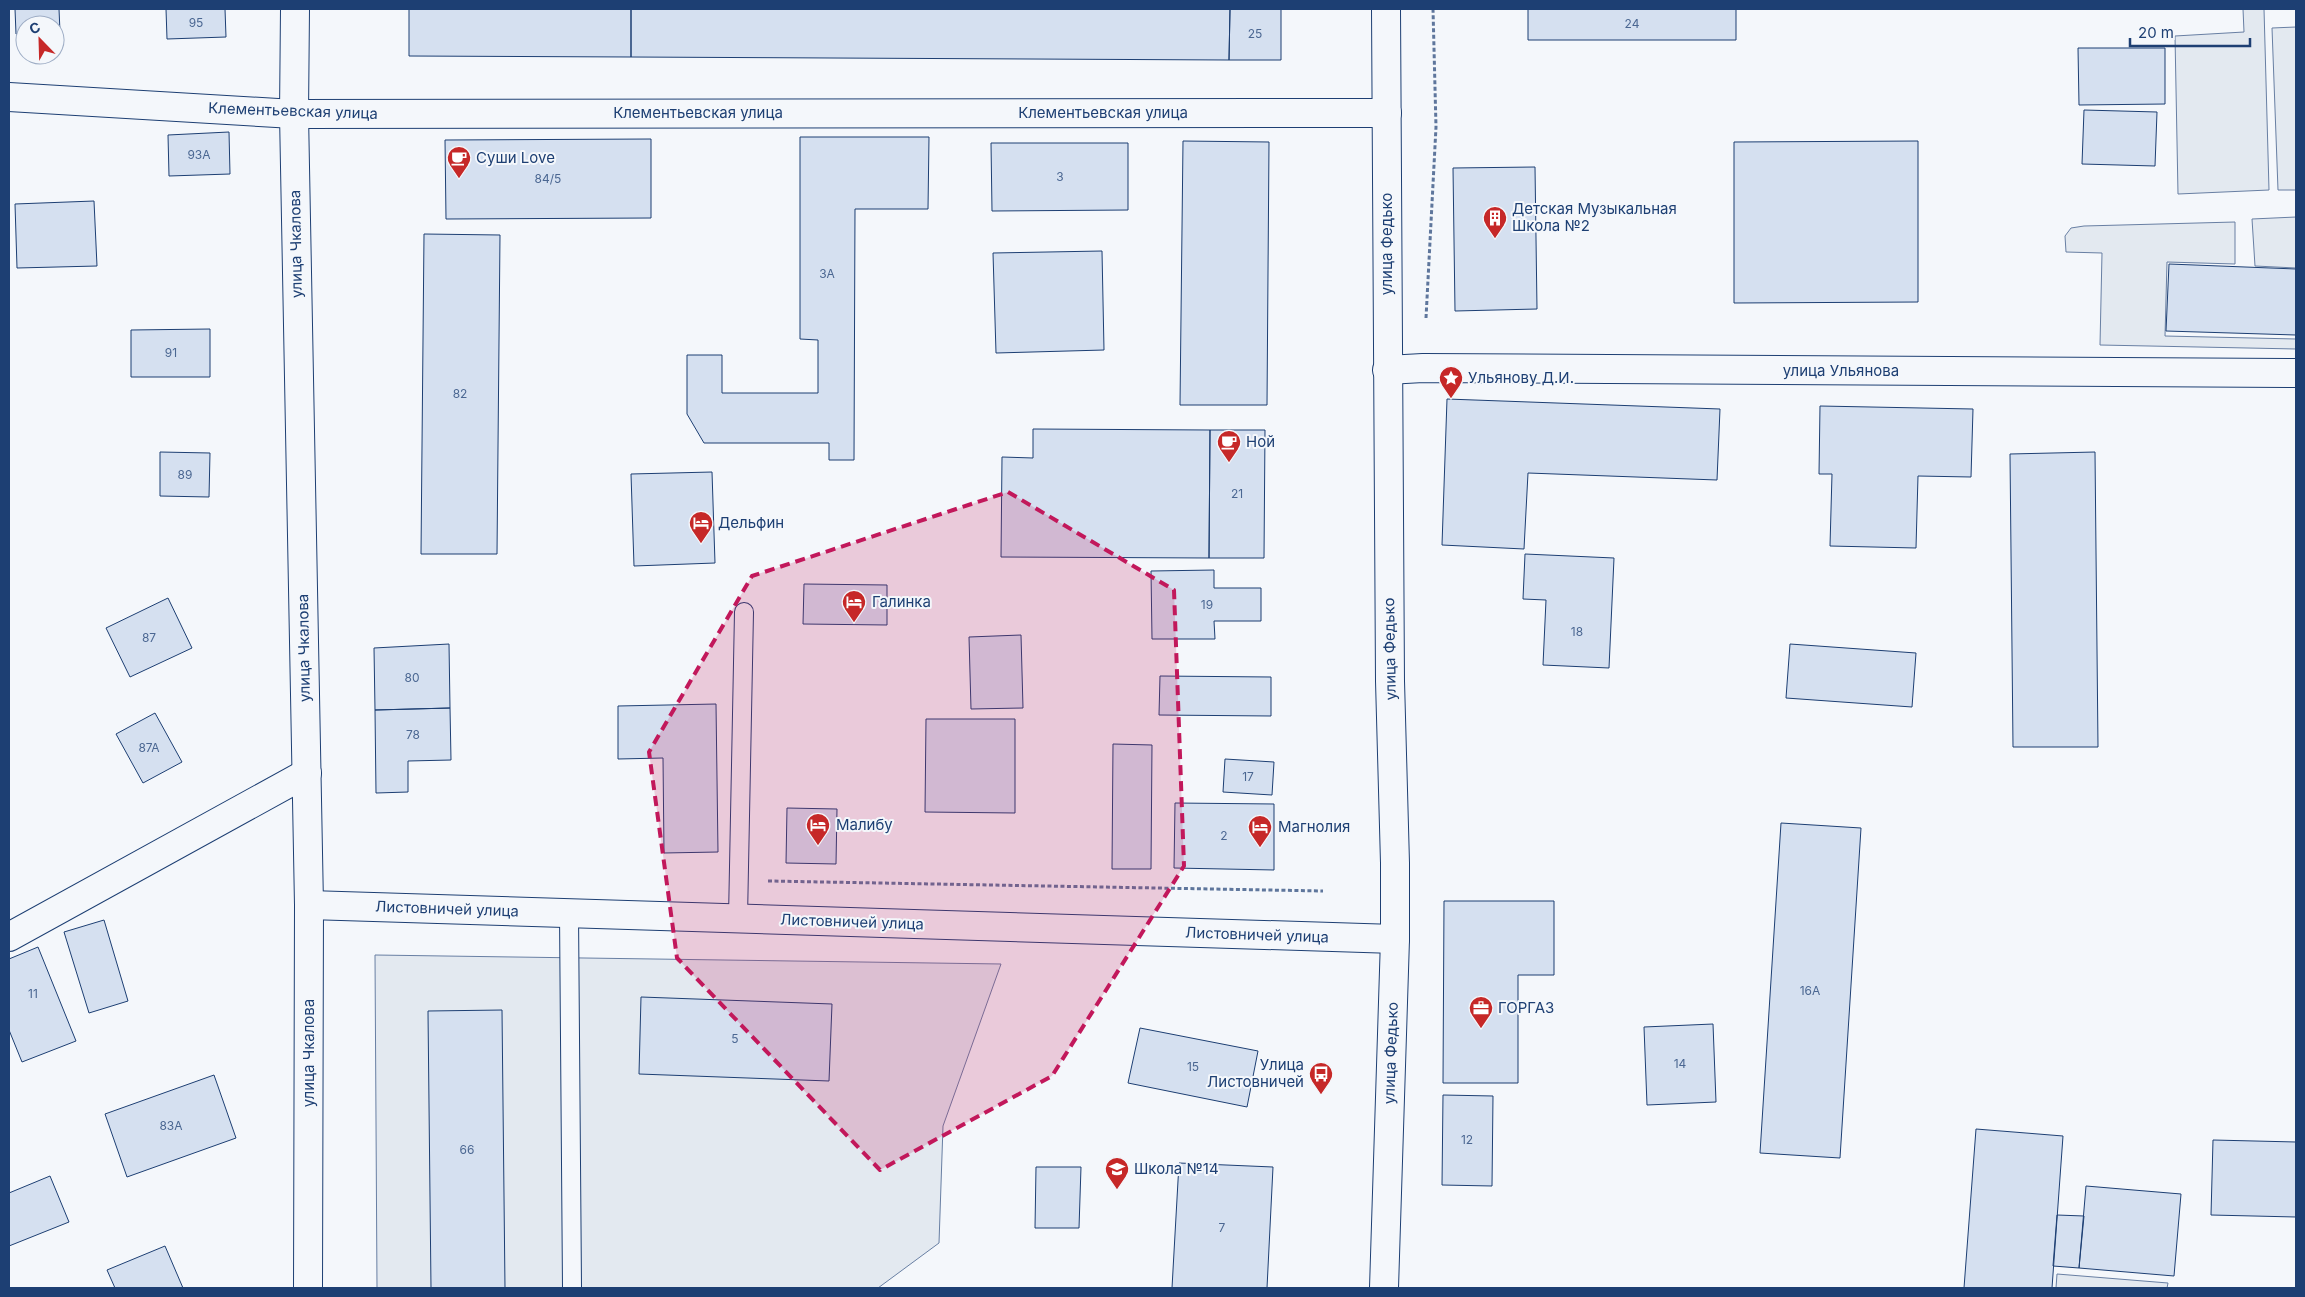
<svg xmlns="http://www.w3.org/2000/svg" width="2305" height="1297" viewBox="0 0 2305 1297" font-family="Inter,sans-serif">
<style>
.green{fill:#e3e9f0;stroke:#687fa3}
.building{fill:#d5e0f0;stroke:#1d3f73}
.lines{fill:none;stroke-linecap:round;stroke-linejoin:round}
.lane-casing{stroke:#1d3f73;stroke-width:20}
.street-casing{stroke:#1d3f73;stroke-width:30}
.secondary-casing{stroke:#1d3f73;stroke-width:30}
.path{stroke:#5e769c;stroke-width:3;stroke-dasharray:4 2.5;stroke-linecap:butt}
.lane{stroke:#f4f7fb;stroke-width:18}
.street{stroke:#f4f7fb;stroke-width:28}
.secondary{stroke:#f4f7fb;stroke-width:28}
.marked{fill:#c2185b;fill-opacity:0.2;stroke:#c2185b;stroke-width:4;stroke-dasharray:10 6;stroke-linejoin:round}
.labels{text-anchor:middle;stroke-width:4;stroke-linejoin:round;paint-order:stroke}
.number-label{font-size:12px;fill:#4b6792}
.street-label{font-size:15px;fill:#1d3f73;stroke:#f4f7fb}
.poi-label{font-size:15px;fill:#1d3f73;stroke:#f4f7fb;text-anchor:start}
</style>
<rect width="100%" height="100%" fill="#f4f7fb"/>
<path class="green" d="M2243,9H2264L2269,190L2178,194L2175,36L2244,32Z
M2296,27V190H2278L2272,28Z
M2296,217V268L2255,266L2252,219Z
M2235,222V264L2167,262L2165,336L2296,339V349L2100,345L2102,253L2066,252L2065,236L2071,228L2084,226Z
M375,955L1001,964L943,1126L939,1243L878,1288H377Z
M2057,1274L2168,1283L2167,1288H2056Z"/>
<path class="building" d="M15,9H59L60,32L55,33V25H25V34H16Z
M166,9H225L226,37L167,39Z
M409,9H631V57L409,56Z
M631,9H1230L1229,60L631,57Z
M1230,9H1281V60H1229Z
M1528,9H1736V40H1528Z
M2078,48H2165V104L2079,105Z
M2084,110L2157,112L2155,166L2082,164Z
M229,132L230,174L169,176L168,135Z
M800,137H929L928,209H855L854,460H829V443H704L687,414V355H722V393H818V340L800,339Z
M651,139V218L446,219L445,140Z
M1183,141L1269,142L1267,405H1180Z
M1918,141V302L1734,303V142Z
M991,143H1128V210L992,211Z
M1535,167L1537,309L1455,311L1453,168Z
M94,201L97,266L17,268L15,204Z
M424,234L500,235L497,554H421Z
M1102,251L1104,350L996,353L993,253Z
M2169,264L2296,269V335L2166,331Z
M210,329V377H131V330Z
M1447,399L1720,409L1717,480L1528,473L1524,549L1442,545Z
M1820,406L1973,409L1971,477L1918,476L1916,548L1830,546L1832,474H1819Z
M1033,429L1210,430L1209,558L1001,557L1002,457L1033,458Z
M1210,430H1265L1264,558H1209Z
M160,452L210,453L209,497L160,496Z
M2095,452L2098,747H2013L2010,454Z
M712,472L715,563L634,566L631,474Z
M1525,554L1614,558L1609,668L1543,665L1546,600L1523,599Z
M1214,570V588H1261V621H1214L1215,639H1152L1151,571Z
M804,584L887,585V625L803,624Z
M168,598L192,648L130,677L106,628Z
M1021,635L1023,708L971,709L969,637Z
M449,644L450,708L375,710L374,648Z
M1790,644L1916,653L1912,707L1786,698Z
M1160,676L1271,677V716L1159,715Z
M716,704L718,852L664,853L663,758L618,759V706Z
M450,708L451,760L408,761V792L376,793L375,710Z
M155,713L182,762L143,783L116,734Z
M926,719H1015V813L925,812Z
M1113,744L1152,745L1151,869H1112Z
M1225,759L1274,762L1272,795L1223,792Z
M1175,803L1274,804V870L1174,868Z
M787,808L837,809L836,864L786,863Z
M1781,823L1861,828L1840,1158L1760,1153Z
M1444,901H1554V975H1518V1083H1443Z
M104,920L128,1001L89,1013L64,932Z
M38,947L76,1041L22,1062L9,1030V959Z
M641,997L832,1004L829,1081L639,1074Z
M502,1010L505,1288H431L428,1011Z
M1713,1024L1716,1102L1647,1105L1644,1027Z
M1140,1028L1258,1051L1247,1107L1128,1083Z
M214,1075L236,1138L127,1177L105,1114Z
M1443,1095L1493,1096L1492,1186L1442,1185Z
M1976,1129L2063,1136L2052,1288H1964Z
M2213,1140L2296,1142V1217L2211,1215Z
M1179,1163L1273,1167L1267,1288H1172Z
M1036,1167H1081L1079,1228H1035Z
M50,1176L69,1222L9,1246V1193Z
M2086,1186L2181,1194L2174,1276L2079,1268Z
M2057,1215L2084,1216L2079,1268L2053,1266Z
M165,1246L183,1288H115L107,1270Z"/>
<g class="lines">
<g class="lane-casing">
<path id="lane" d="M569,913L572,1288
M738,918L744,612"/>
</g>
<g class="street-casing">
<path id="street" d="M9,97L294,114L1387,113
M1387,370L1423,368L2296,373
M309,905L1395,939
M9,937L307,773"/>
</g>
<g class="secondary-casing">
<path id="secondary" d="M295,9L294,114L309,905L308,1288
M1384,1288L1395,939V863L1390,681L1386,9"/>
</g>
<path class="path" d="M1426,318L1436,127L1433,9
M768,881L1323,891"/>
<use href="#lane" class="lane"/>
<use href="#street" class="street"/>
<use href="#secondary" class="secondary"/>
</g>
<path class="marked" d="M1008,492L1174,590L1184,866L1052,1076L880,1170L677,958L649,752L752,576Z"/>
<defs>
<g id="cafe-pin" transform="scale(1.25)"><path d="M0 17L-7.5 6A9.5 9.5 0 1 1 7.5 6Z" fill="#c62828" stroke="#f4f7fb"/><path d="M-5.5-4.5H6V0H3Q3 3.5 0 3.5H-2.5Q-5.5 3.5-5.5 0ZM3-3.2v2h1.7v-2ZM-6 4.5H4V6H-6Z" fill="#fff"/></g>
<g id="building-pin" transform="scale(1.25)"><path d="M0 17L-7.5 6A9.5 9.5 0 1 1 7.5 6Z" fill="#c62828" stroke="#f4f7fb"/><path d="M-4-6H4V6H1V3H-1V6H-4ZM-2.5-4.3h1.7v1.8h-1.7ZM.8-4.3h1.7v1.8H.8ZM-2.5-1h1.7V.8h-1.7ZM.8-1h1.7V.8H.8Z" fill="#fff"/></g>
<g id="sight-pin" transform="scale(1.25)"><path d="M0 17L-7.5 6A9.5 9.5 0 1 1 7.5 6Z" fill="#c62828" stroke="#f4f7fb"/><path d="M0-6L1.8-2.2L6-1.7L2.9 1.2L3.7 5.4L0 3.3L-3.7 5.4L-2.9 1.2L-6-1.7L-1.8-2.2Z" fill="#fff"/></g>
<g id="hotel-pin" transform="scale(1.25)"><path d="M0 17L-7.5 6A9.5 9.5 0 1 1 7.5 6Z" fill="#c62828" stroke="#f4f7fb"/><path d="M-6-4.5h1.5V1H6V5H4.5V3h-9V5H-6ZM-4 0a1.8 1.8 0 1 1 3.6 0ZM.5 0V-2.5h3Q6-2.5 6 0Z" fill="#fff"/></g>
<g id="office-pin" transform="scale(1.25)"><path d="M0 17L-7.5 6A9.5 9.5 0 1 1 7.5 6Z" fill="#c62828" stroke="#f4f7fb"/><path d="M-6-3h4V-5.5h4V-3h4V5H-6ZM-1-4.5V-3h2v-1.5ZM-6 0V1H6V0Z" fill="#fff"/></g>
<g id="bus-pin" transform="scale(1.25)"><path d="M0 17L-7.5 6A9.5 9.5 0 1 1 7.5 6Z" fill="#c62828" stroke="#f4f7fb"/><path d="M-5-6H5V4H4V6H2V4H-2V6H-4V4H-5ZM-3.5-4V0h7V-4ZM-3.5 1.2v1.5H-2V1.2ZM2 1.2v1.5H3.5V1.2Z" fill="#fff"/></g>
<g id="school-pin" transform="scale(1.25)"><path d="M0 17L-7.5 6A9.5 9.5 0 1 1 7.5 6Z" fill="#c62828" stroke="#f4f7fb"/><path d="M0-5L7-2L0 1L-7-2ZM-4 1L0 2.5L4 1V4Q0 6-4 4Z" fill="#fff"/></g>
</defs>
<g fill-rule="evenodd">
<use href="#cafe-pin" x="459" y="158"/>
<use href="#building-pin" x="1495" y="218"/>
<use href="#sight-pin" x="1451" y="378"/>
<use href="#cafe-pin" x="1229" y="442"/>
<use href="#hotel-pin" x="701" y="523"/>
<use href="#hotel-pin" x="854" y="602"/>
<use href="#hotel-pin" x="818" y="825"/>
<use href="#hotel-pin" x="1260" y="827"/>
<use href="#office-pin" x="1481" y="1008"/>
<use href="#bus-pin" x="1321" y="1074"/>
<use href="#school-pin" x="1117" y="1169"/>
</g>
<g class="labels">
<g class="number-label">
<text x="196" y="27">95</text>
<text x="1632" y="28">24</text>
<text x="1255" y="38">25</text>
<text x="199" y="159">93А</text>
<text x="1060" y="181">3</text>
<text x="548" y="183">84/5</text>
<text x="827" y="278">3А</text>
<text x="171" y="357">91</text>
<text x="460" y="398">82</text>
<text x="185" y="479">89</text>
<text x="1237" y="498">21</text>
<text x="1207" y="609">19</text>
<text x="1577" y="636">18</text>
<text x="149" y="642">87</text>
<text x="412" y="682">80</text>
<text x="413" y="739">78</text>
<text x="149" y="752">87А</text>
<text x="1248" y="781">17</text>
<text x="1224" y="840">2</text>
<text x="1810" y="995">16А</text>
<text x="33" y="998">11</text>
<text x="735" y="1043">5</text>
<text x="1680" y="1068">14</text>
<text x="1193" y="1071">15</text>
<text x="171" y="1130">83А</text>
<text x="1467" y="1144">12</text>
<text x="467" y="1154">66</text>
<text x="1222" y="1232">7</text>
</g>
<g class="street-label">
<text transform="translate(293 111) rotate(2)" y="5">Клементьевская улица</text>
<text x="698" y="118">Клементьевская улица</text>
<text x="1103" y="118">Клементьевская улица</text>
<text transform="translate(296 244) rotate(-91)" y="5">улица Чкалова</text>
<text transform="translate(1387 244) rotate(-90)" y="5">улица Федько</text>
<text x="1841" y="376">улица Ульянова</text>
<text transform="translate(304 648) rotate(-91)" y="5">улица Чкалова</text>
<text transform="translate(1390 649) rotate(-91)" y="5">улица Федько</text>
<text transform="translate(447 909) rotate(2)" y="5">Листовничей улица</text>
<text transform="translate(852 922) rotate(2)" y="5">Листовничей улица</text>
<text transform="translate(1257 935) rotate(2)" y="5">Листовничей улица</text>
<text transform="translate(309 1053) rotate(-90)" y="5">улица Чкалова</text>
<text transform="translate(1391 1053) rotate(-88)" y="5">улица Федько</text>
</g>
<g class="poi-label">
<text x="476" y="163">Суши Love</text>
<text x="1512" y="214">Детская Музыкальная<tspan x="1512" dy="17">Школа №2</tspan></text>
<text x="1468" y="383">Ульянову Д.И.</text>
<text x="1246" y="447">Ной</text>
<text x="718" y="528">Дельфин</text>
<text x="872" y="607">Галинка</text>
<text x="836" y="830">Малибу</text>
<text x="1278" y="832">Магнолия</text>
<text x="1498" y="1013">ГОРГАЗ</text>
<text x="1304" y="1070" text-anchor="end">Улица<tspan x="1304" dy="17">Листовничей</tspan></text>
<text x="1134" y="1174">Школа №14</text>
</g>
</g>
<rect width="2305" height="1297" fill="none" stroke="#1d3f73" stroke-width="20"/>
<g transform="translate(40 40) rotate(337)"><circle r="24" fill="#f4f7fb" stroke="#9eadc5"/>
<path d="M0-4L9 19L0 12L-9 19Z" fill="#c62828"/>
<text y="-8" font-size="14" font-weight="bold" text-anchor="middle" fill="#1d3f73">С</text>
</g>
<path d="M2130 38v8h120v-8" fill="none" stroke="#1d3f73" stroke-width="2.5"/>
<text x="2138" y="38" font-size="15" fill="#1d3f73" stroke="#f4f7fb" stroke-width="4" paint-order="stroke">20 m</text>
</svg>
